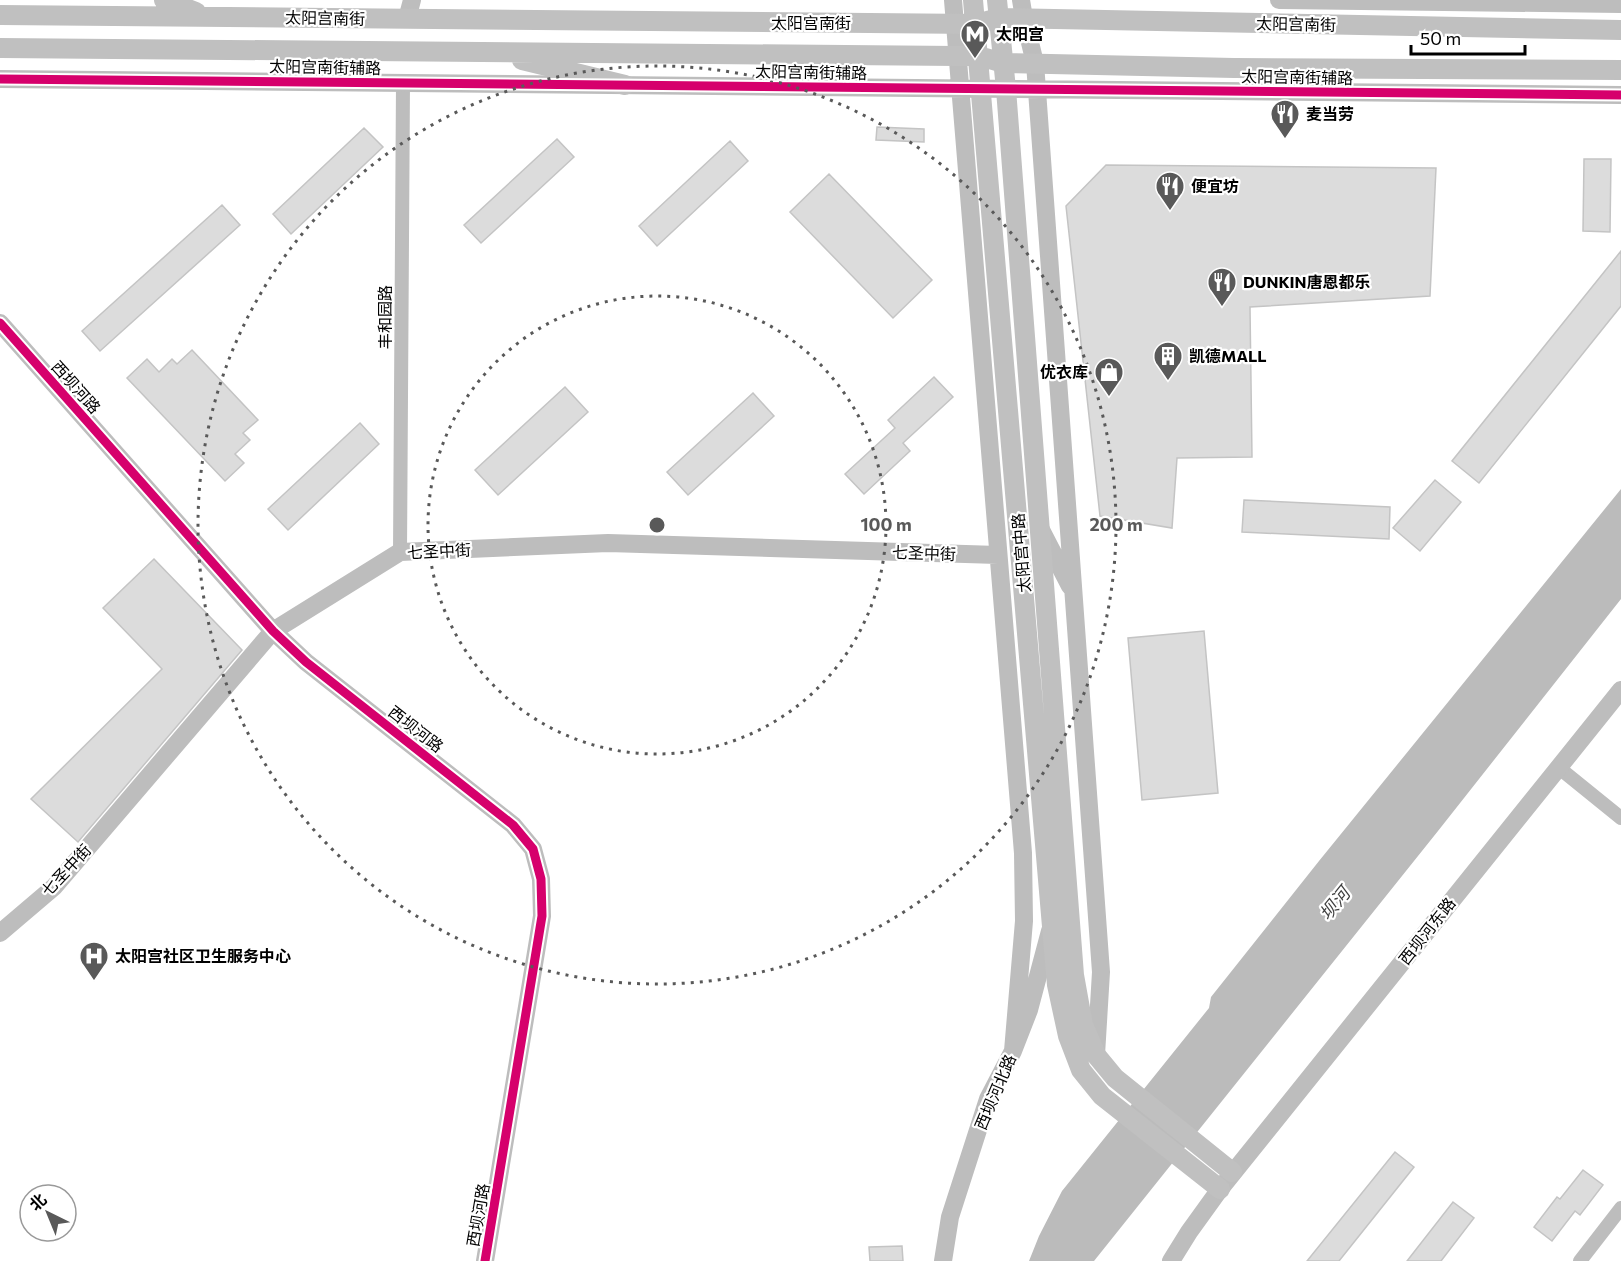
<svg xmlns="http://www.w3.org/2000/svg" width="1621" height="1261" viewBox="0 0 1621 1261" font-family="Commissioner,'Noto Sans SC',sans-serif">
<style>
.water{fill:#bbb}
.building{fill:#dcdcdc;stroke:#c4c4c4;stroke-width:1.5}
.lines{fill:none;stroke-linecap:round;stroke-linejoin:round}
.minor{stroke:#bdbdbd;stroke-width:14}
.tertiary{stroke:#bdbdbd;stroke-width:18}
.secondary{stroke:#c0c0c0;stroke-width:20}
.cycleway-casing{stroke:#fff;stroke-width:13}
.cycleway{stroke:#d6006c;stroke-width:9}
.ring{fill:none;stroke:#595959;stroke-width:3;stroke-dasharray:3 6}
.labels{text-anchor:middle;stroke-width:4.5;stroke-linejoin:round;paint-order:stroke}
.street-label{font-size:16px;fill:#000;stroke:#fff}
.poi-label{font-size:16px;font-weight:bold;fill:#000;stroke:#fff;text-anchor:start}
.water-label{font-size:18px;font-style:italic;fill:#3f3f3f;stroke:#fff}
.centre{fill:#595959;stroke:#fff;stroke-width:3}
.ring-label{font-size:18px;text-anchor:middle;font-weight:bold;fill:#595959;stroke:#fff;stroke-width:4.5;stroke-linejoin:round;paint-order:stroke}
</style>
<rect width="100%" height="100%" fill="#fff"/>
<path class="water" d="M1621,489V599L1438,831L1094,1261H1029L1039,1236L1062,1191L1209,1008L1211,997L1319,861Z"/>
<path class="building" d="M877,127L924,129V142L876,140Z
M364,128L383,147L291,234L273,214Z
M557,139L574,157L481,243L464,225Z
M730,141L748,161L657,246L639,226Z
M1584,159H1611L1610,232L1583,231Z
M1106,165L1436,168L1430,296L1250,307L1252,457L1177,458L1172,528L1100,516L1066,206Z
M829,174L932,280L893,318L790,212Z
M222,205L240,225L100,351L82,331Z
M1621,251V306L1479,483L1452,461Z
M192,350L258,420L243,433L250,440L235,454L244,463L225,481L127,378L147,359L159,372L172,359L177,364Z
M934,377L953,397L903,443L910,451L864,494L845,474L895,428L888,420Z
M565,387L588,412L498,495L475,470Z
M753,393L774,416L688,495L667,472Z
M360,423L379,444L288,530L268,509Z
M1435,480L1461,502L1420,551L1393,528Z
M1244,500L1390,507L1389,539L1242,532Z
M154,559L242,650L78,842L31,799L162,669L103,608Z
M1204,631L1218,793L1142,800L1128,638Z
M1395,1152L1414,1167L1339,1261H1307Z
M1583,1170L1603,1185L1580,1215L1575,1211L1552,1241L1534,1227L1557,1197L1560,1199Z
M1453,1202L1474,1218L1441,1261H1407Z
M902,1246L903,1261H870L869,1247Z"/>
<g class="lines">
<path class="minor" d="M400,552L403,83
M1558,767L1621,818
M1580,1261L1621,1208"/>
<path class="tertiary" d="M953,0L1023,853L1024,921L1013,1051
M1021,0L1024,18L1035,63L1101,972L1096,1055
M1279,0L1621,4
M407,19L412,0
M0,79L1621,95
M0,323L273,631L306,662L513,825L533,849L541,879L542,916L485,1261
M1040,528L1070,586
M0,933L54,887L273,631L400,552L608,543L998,555
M943,1261L950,1217L988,1099L1013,1051L1029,1010L1050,931
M1171,1261L1189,1232L1220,1189L1621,690"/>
<path class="secondary" d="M164,0L196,12
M973,0L1057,985L1068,1036L1081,1070L1102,1096L1220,1189
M997,0L1006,89L1074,975L1083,1025L1096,1055L1115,1078L1232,1172
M0,15L976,24L999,18L1621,30
M0,48L957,56H979L1003,63L1234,68L1621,70
M522,60L625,85"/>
<g class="cycleway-casing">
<path id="cycleway" d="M0,79L1621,95
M0,323L273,631L306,662L513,825L533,849L541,879L542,916L485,1261"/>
</g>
<use href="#cycleway" class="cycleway"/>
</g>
<g class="ring">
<circle cx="657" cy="525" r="229"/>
<circle cx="657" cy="525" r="459"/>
</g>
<defs>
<g id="metro-pin" transform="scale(1.5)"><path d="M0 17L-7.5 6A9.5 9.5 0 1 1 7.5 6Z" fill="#595959" stroke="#fff"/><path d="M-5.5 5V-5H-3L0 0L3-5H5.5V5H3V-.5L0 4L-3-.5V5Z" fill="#fff"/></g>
<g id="restaurant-pin" transform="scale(1.5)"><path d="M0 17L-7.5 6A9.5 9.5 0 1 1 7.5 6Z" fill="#595959" stroke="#fff"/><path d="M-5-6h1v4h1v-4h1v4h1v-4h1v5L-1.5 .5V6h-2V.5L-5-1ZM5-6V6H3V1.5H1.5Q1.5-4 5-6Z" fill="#fff"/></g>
<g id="building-pin" transform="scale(1.5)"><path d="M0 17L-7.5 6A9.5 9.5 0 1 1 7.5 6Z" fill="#595959" stroke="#fff"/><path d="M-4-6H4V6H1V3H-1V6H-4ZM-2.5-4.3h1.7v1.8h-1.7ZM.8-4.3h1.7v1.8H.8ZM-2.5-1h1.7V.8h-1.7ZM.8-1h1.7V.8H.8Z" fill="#fff"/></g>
<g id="shop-pin" transform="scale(1.5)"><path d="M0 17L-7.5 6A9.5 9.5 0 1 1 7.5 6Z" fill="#595959" stroke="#fff"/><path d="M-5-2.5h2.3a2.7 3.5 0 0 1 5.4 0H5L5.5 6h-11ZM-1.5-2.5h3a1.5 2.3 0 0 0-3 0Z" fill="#fff"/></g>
<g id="hospital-pin" transform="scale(1.5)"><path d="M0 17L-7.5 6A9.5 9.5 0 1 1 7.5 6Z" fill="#595959" stroke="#fff"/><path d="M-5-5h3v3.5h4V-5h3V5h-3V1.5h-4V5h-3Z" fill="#fff"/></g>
</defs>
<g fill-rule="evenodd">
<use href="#metro-pin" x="975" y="34"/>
<use href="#restaurant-pin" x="1285" y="114"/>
<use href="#restaurant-pin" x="1170" y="186"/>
<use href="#restaurant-pin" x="1222" y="282"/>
<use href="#building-pin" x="1168" y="356"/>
<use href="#shop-pin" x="1109" y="372"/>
<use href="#hospital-pin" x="94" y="956"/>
</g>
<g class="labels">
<g class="street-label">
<text transform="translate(325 18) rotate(1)" y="6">太阳宫南街</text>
<text x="811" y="29">太阳宫南街</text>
<text transform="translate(1296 24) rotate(1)" y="6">太阳宫南街</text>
<text transform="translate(325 67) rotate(1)" y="6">太阳宫南街辅路</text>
<text transform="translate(811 72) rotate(1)" y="6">太阳宫南街辅路</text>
<text transform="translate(1297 77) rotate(1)" y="6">太阳宫南街辅路</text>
<text transform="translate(385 317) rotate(-90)" y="6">丰和园路</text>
<text transform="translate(76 387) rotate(48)" y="6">西坝河路</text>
<text transform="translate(439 551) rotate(-3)" y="6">七圣中街</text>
<text transform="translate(924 553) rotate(2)" y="6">七圣中街</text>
<text transform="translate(1021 553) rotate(-95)" y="6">太阳宫中路</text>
<text transform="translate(416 729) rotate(38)" y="6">西坝河路</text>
<text transform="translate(66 870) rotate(-47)" y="6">七圣中街</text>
<text transform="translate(1427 931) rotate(-52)" y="6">西坝河东路</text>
<text transform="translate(995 1092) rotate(-67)" y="6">西坝河北路</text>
<text transform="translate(478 1215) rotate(-80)" y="6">西坝河路</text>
</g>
<g class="poi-label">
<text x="996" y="40">太阳宫</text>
<text x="1306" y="120">麦当劳</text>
<text x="1191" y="192">便宜坊</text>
<text x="1243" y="288">DUNKIN唐恩都乐</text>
<text x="1189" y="362">凯德MALL</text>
<text x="1088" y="378" text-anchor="end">优衣库</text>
<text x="115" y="962">太阳宫社区卫生服务中心</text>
</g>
<g class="water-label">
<text transform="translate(1335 904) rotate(-51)" y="6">坝河</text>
</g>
</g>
<circle cx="657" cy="525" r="9" class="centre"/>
<g class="ring-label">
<text x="886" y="531">100 m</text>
<text x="1116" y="531">200 m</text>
</g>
<g transform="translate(48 1213) rotate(317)"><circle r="28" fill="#ffffff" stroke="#999999" stroke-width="1.5"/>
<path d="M0-4.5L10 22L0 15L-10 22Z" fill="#595959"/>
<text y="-9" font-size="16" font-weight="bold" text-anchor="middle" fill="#000000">北</text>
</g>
<path d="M1411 45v9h114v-9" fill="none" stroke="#000000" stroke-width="3"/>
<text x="1420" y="45" font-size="18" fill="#000000" stroke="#ffffff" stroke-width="4.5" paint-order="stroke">50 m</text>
</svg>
